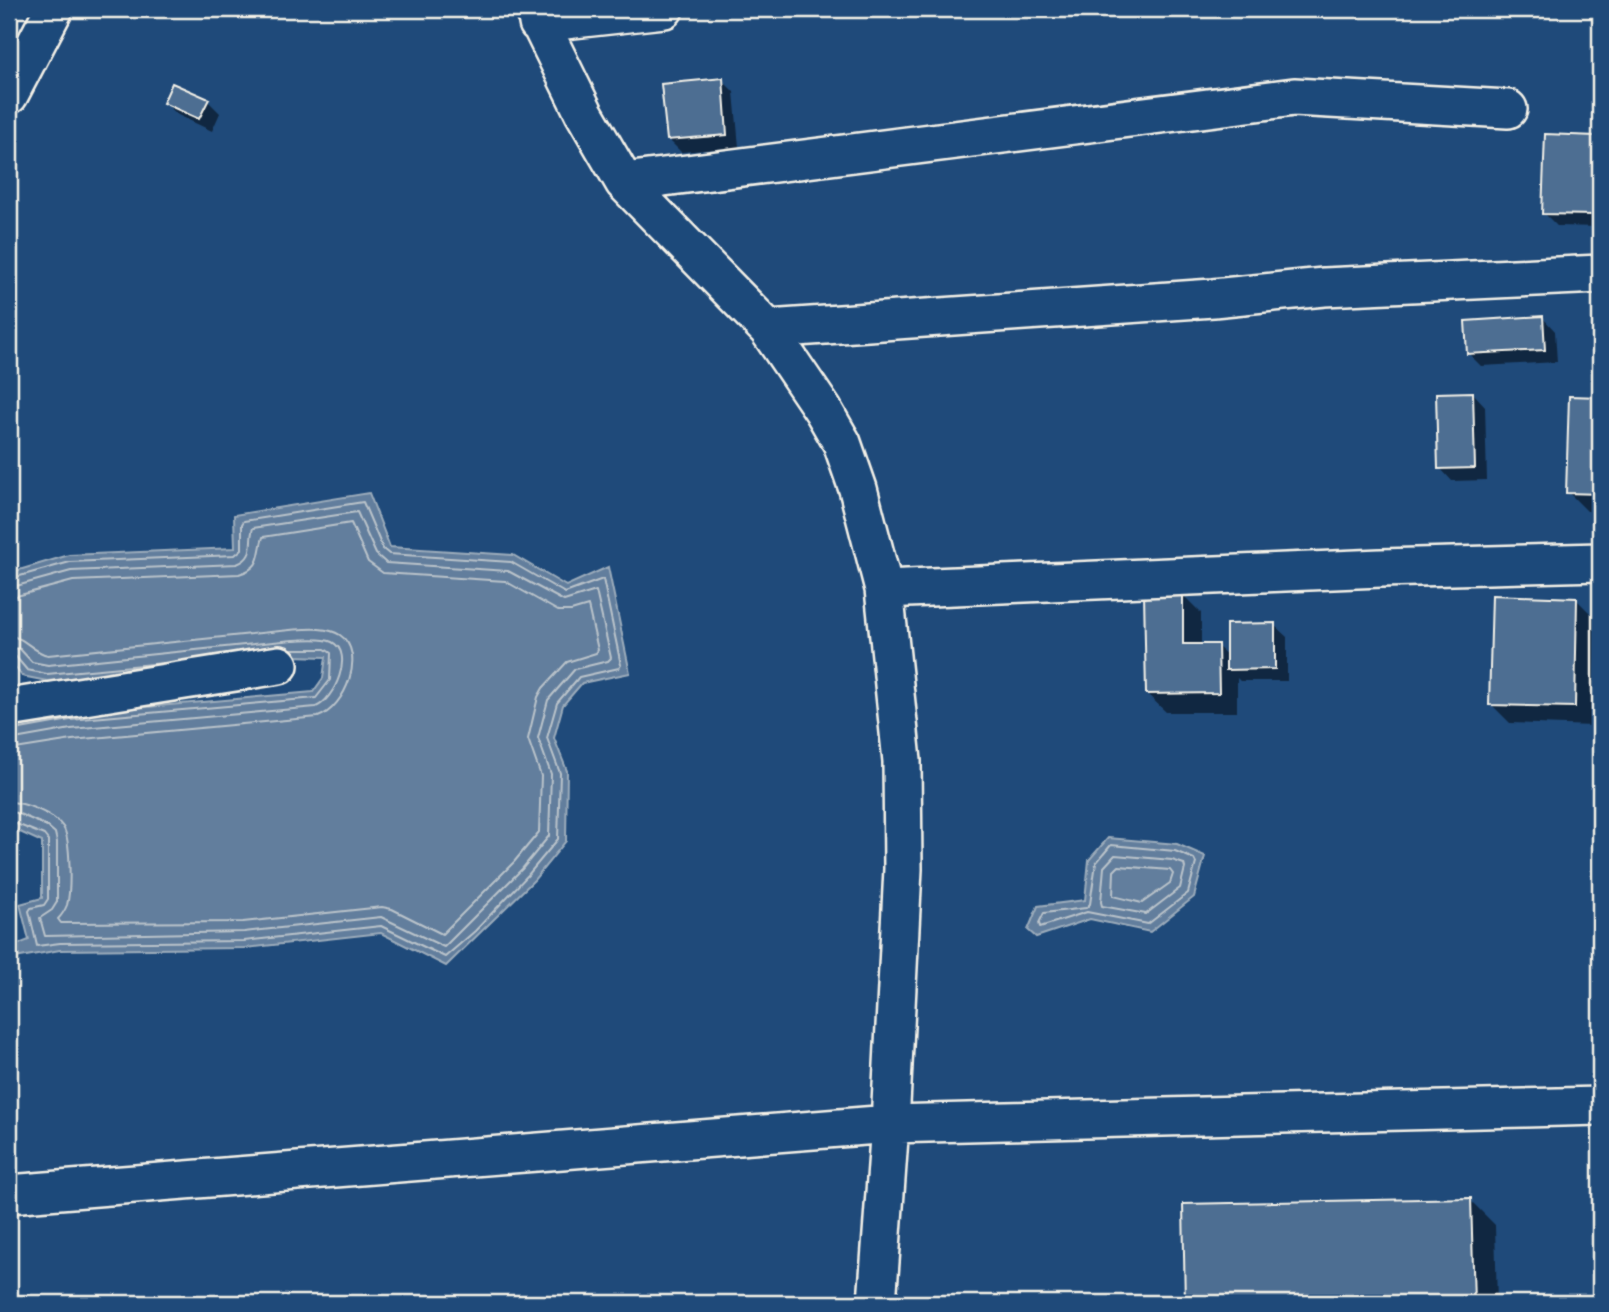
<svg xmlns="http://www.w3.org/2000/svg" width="1609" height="1312" viewBox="0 0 1609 1312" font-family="Mali,sans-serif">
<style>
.water{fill:#627e9d;stroke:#9cacbb;stroke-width:2}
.shadow{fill:#0007}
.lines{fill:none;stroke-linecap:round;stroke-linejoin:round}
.shore{stroke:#bac3ca;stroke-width:2}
.building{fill:#4d6e92;stroke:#f4f1e8;stroke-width:2}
.minor-casing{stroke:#f4f1e8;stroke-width:42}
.minor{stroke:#1f4a7a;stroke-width:37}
</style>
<rect width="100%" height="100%" fill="#1f4a7a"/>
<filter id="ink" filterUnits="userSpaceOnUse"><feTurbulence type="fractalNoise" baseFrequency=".0143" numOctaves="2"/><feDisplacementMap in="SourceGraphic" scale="14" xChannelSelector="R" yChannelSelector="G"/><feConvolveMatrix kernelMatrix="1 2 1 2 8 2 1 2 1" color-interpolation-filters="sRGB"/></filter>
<g filter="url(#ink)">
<path class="water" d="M369,493L390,547L513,555L566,586L608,567L630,673L582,683L563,705L554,738L567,771L566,841L534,880L446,966L381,933L245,948L60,950L9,959V948L29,940L20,904L42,898V842L9,827V724L69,714L313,692L323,678L326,657L293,656L47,681L22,676L9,659V573L69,555L235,548L234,515Z
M1108,838L1177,844L1205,856L1194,897L1150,932L1090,919L1036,937L1028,930L1038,906L1085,900L1089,860Z"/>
<path class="shadow" d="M722,80L734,92L739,147L681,152L668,139Z
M208,101L220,113L212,131L178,115L165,103Z
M1595,137L1600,142V227L1557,226L1544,213Z
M1543,318L1555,331L1557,362L1481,366L1468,353Z
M1473,393L1485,406L1487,480L1452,481L1440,468Z
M1571,398L1600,399V512L1587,511L1568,492Z
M1182,594L1201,613V646H1217L1228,656L1274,625L1287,637V681H1240L1237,678V712H1166L1147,694Z
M1577,600L1596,619L1593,726L1510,723L1491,704Z
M1470,1200L1495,1225L1497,1303H1187L1185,1206Z"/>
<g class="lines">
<path class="shore" d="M9,579L70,562L235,555L242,549V524L244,521L363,502L383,549L389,554L511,562L565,593L603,579L621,665L619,668L579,677L557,703L547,738L560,773L558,839L528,875L475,931L445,957L381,926L244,941L60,943L37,946L29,911L31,908L44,905L48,899V840L44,835L9,821
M9,588L71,571L237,564C256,557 248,543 253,528L357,512L376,554L386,563L508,571L564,601L596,591L611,658L608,661L575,669L548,700L538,738L551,774L549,836L522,869L444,947L381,917L244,932L45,936L40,918L52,910L57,902V842L55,833L47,826L17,813L9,812
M9,598L73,581L239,574C263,567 257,555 263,537L351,523L368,562L383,573L505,581L558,611H571L588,606L598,650L596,653L567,662L543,688L538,697L528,739L541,776L539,832L514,862L442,934L392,909L382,907L243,922L61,923L58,919C62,915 65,910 67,905C71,891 71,839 63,827C54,814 24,802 9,802
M9,636C26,637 32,652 48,655L290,630C305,629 327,626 340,635C367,653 345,708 318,717L72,740L9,750
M9,647L20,649L32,662L48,665L293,640C304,640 321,637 332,642C355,653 334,700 316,707L71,729L9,740
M9,656L16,657L27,670L47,674L164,663
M9,731L70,720L316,698L330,680L331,653L325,649H290
M1111,845L1175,851L1194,859L1196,863L1188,893L1148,924L1087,912L1040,927L1039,923L1044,913L1086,908L1090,904L1096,863Z
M1115,855L1172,860L1184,864L1185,868L1180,888L1146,914L1102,906L1101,902L1104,867Z
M1119,866L1170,870L1173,874L1170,883L1142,903L1113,896L1114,871Z"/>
</g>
<path class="building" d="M723,78L727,135L667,140L661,84Z
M172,83L209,99L199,119L163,103Z
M1545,134L1596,136L1594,215L1542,214Z
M1543,316L1545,350L1467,354L1465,321Z
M1473,392L1475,468L1438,469L1436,393Z
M1569,396L1600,397V494L1566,493Z
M1144,592H1183V644H1218L1219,693L1146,694Z
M1492,595L1577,598L1575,707L1489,705Z
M1275,623V669L1226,670V624Z
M1471,1198L1474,1303H1185L1183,1204Z"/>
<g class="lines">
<g class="minor-casing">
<path id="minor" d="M533,9L584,113L624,182L768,329L823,410L842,443L858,489L884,589L902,761L903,869L890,1124L877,1303
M538,23L664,9
M9,95L54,9
M624,182L1294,97L1508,109
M768,329L1213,298L1324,287L1600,274
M884,589L1381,568L1600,562
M9,708L279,665
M9,1194L890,1124L1600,1106"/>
</g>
<use href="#minor" class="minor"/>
</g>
</g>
<rect width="1609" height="1312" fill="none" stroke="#1f4a7a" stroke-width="35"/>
<rect x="18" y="18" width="1574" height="1277" fill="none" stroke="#f4f1e8" stroke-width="2.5" filter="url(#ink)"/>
</svg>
